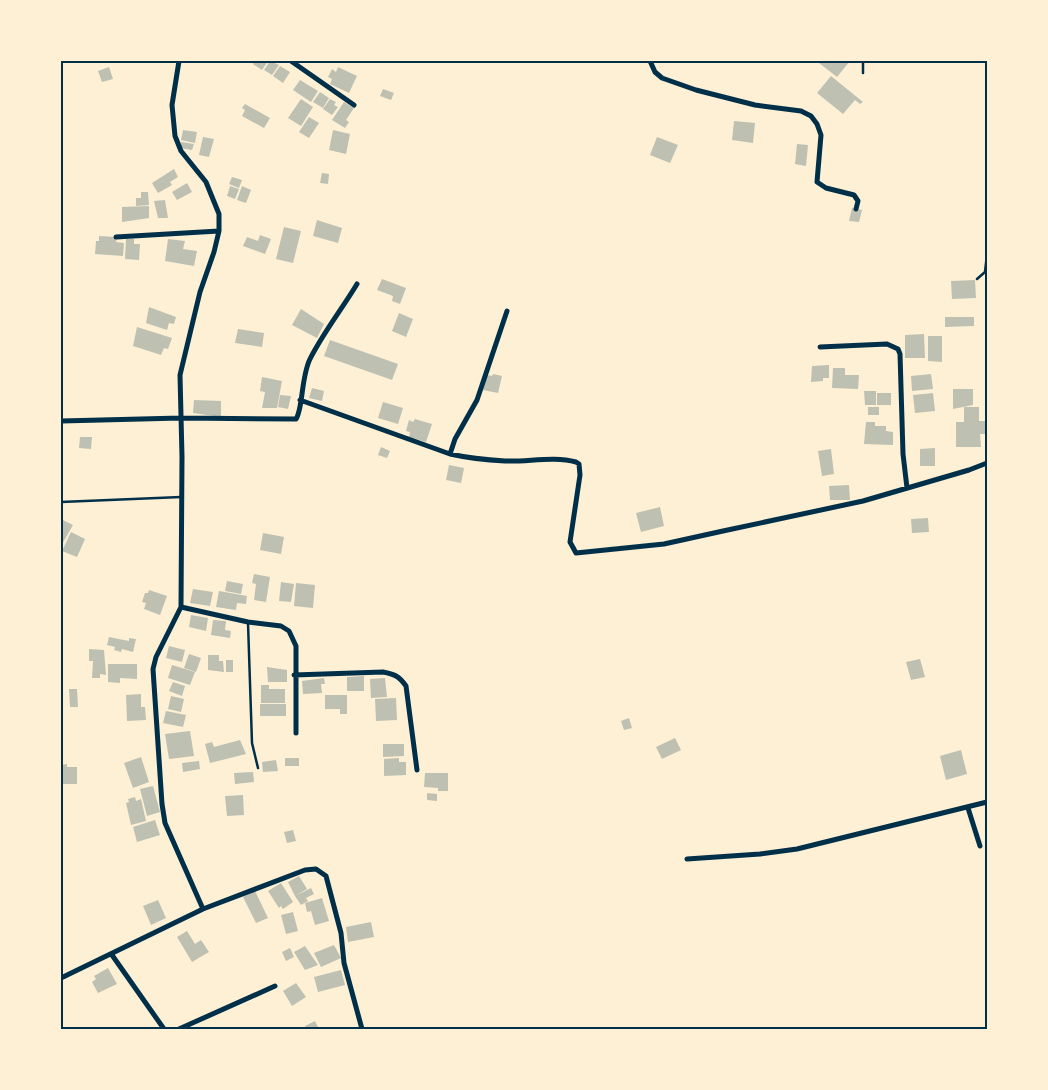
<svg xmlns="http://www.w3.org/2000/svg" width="1048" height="1090" viewBox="0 0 1048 1090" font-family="'Source Serif 4',serif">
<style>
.building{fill:#bec0b2}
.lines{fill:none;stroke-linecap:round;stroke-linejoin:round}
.service{stroke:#003049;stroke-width:2.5}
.minor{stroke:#003049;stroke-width:5}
.neatline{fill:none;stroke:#003049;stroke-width:2}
</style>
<rect width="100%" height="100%" fill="#fdf0d5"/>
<path class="building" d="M255,61H268L262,70L253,64Z
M270,61L279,65L272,75L264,70Z
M821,61H850L837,77L819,63Z
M280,66L290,72L283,83L273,76Z
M109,67L113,79L102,82L98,71Z
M338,67L357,76L349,93L330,84L332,79L328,77L332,69L336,72Z
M831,76L863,102L860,104L855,100L843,114L817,93Z
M300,80L318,91L311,102L293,90Z
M383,89L394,93L391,100L380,96Z
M320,92L329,98L323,108L313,102Z
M301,99L313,107L301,126L288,118Z
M330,99L336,102L334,105L338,107L332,115L323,109Z
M344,102L354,108L346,120L349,122L345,128L332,120Z
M245,104L270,118L264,128L242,116L245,110L242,108Z
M309,117L319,123L309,138L299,132Z
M734,121L755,123L753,143L732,140Z
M183,130L197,132L195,143L181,140Z
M333,130L350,134L346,154L329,150Z
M203,137L214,139L209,157L199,155Z
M657,137L678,145L670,163L650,155Z
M181,142L194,144L192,150L180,148Z
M797,144L808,145L806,166L795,164Z
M174,169L178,177L170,182L172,185L158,193L152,183Z
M322,173L329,174L328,184L320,183Z
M232,177L242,180L239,188L229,184Z
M187,183L192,192L177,200L172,192Z
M230,186L239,189L235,199L227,196Z
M242,186L251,190L246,203L237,200Z
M141,192H148L149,205L136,206V198H141Z
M165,200L168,218H158L154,201Z
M149,206V218L122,222V207Z
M852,208L862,210L859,222L849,221Z
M317,220L342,228L338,243L313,236Z
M284,227L301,231L293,263L276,259Z
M260,235L271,239L265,254L243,246L247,237L258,241Z
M99,236L117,237L116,242L124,243L123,256L95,254L96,241H99Z
M126,239H134V244H140L139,260L125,259Z
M168,239L185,241L183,249L197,251L194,266L165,261Z
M382,279L406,288L400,304L392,301L393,296L377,290Z
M975,280L976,298L952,299L951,281Z
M149,307L176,317L174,324L169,323L167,330L146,323Z
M301,309L324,324L317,338L292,325Z
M399,313L413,319L406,337L392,331Z
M945,317H974V326L945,327Z
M137,327L172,338L168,349L164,348L161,355L133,346Z
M238,329L264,333L262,347L235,343Z
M924,334L925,358H905V335Z
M928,336H942V362L928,361Z
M330,340L398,364L392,380L324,356Z
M829,365V378H823V381L811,382L812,366Z
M833,368H845V375H859L858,389L832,388Z
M493,374L502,376L498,393L483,390L487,375L492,376Z
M931,374L933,389L912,391L911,376Z
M262,377L282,381L277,408H262L265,392L260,391Z
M312,388L324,391L322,401L309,398Z
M953,389H973V405L953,409Z
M864,391H876V405H865Z
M877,393H891V405H877Z
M933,393L935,411L915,413L913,395Z
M280,395L291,396L288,409L278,407Z
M194,400L221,401V417L193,413Z
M383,402L403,408L398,424L378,418Z
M868,407H879V415H868Z
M964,407H979V421H987V434H980L981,447H956V422H964Z
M415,419L432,424L426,442L409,437L410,432L406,431L409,420L413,422Z
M866,422H875V426H886V431L893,432V445L864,444Z
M80,437H92L91,449L79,448Z
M381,447L390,451L387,458L378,455Z
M935,448V466H920V449Z
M831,449L834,474L822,476L818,451Z
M449,465L464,468L461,483L446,480Z
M849,485L850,500H830L829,486Z
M660,507L664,526L641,532L636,513Z
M928,518L929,532L912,533L911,519Z
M61,519L73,525L61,546Z
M71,532L85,539L77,557L62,551Z
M263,533L284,537L281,554L260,550Z
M254,574L270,577L266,602L254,600L256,584L252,583Z
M227,581L243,584L241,594L225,591Z
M281,582L294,584L291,602L279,601Z
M296,583L315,585L313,608L294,606Z
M193,589L213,592L210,606L190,603Z
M149,590L167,596L160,615L144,609L146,603L142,602L145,593H148Z
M219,591L247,596L246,604L237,603L236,610L216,607Z
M191,615L208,618L206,631L189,627Z
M213,620L226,621L225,630L231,631L230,638L211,635Z
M109,637L129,641V638L136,639L133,652L122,649L121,652L114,650L115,647L107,645Z
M169,646L185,650L182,662L166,658Z
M89,649L104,650L106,675L100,674V678H92L93,661H89Z
M189,654L201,658L196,672L184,668Z
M208,655H219V661H223L224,672L208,670Z
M920,659L925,677L911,680L906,662Z
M226,660H233V672H226Z
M108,664H137V679L120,678V683L108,682Z
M172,665L195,672L190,685L168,678Z
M267,667L287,670V682H268Z
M364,676V691H347V677Z
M324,678L325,684H321L322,693L303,694L302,681Z
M385,678L387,697L371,698L370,679Z
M173,682L185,686L182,696L169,691Z
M261,685H269V689H285V703H261Z
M69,689H77L78,707H70Z
M141,694V707H145L146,720L127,721L126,695Z
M325,695H347V714H340V709H325Z
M171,696L184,699L181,712L168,709Z
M396,698L397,720L376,721L375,699Z
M260,704H286V716H260Z
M166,711L186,715L183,727L163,723Z
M629,718L632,728L624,730L621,721Z
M190,731L194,756L169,759L165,734Z
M675,738L681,750L662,759L656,747Z
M240,740L246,754L210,763L205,744L212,742L214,747Z
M383,744H404V756L383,757Z
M961,750L967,774L946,780L940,756Z
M141,757L149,782L133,788L124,763Z
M285,758H299V766H285Z
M399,758V762H406V775L384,776V759Z
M276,760L278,771L263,772L262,762Z
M199,761L200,769L183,772L182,763Z
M67,764V767H77V784H61V765Z
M253,772L254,782L235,784L234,773Z
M425,773H448V791H438V788L424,787Z
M153,786L160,812L147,816L140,789Z
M427,793L437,794V801L427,800Z
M243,795L244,815L227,816L225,796Z
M135,797L136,801L141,799L146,821L131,825L126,803L129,802L128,799Z
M155,820L160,835L137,842L133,827Z
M293,830L296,841L287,843L284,832Z
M299,876L307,889L295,896L288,882Z
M281,883L293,902L283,909L281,906L279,908L268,891Z
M311,888L314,894L306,898L308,901L301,905L295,896Z
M255,891L268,918L256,923L243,897Z
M322,898L329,921L315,925L311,911L307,912L305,903Z
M158,900L166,918L151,925L143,906Z
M293,912L298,931L286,934L281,915Z
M371,922L374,937L348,942L346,927Z
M187,931L195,944L201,940L209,952L192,962L177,937Z
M334,945L341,958L321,967L314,953Z
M305,946L318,965L305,970L294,952Z
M290,948L294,957L286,961L282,952Z
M108,968L117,984L98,993L92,982L96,979L94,976Z
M341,970L345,985L318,992L314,977Z
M296,983L306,997L292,1006L283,991Z
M315,1021L318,1027L306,1029L305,1026Z"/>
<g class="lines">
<path class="service" d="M863,61V73
M977,279L985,272L987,254
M61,502L181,497
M248,623L252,743L258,768"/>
<path class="minor" d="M179,61L172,105L175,136L181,151L206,182L219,214V231L214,252L200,292L180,375L182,457L181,607L248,622L281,626L289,631L296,646V733
M291,61L354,105
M650,61L655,72L662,78L696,90L755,105L801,111L811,116L817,124L821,135L817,182L826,188L854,195L858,201L856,209
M116,237L219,231
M820,347L887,344L898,349L900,354L903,454L907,488
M300,400L450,454C468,458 487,460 505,461C528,462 554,456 576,462L579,464L580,475L570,542L576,553L664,544L723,531L863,501L969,470L987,463
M61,421L181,418L296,419C303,409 301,377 310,359C323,333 342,309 357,284
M450,454L455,439L477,400L507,311
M181,607L156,657L153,669L162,804L165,823L203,909
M294,675L383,672C394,674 399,676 406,686L417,770
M968,808L980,846
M687,859L760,854L797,849L987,802
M112,955L164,1029
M61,978L203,909L305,870L316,869L326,876L341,933L344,963L362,1029
M179,1029L275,986"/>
</g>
<rect width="1048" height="1090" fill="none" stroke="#fdf0d5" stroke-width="125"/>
<rect x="62" y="62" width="924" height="966" class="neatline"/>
</svg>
